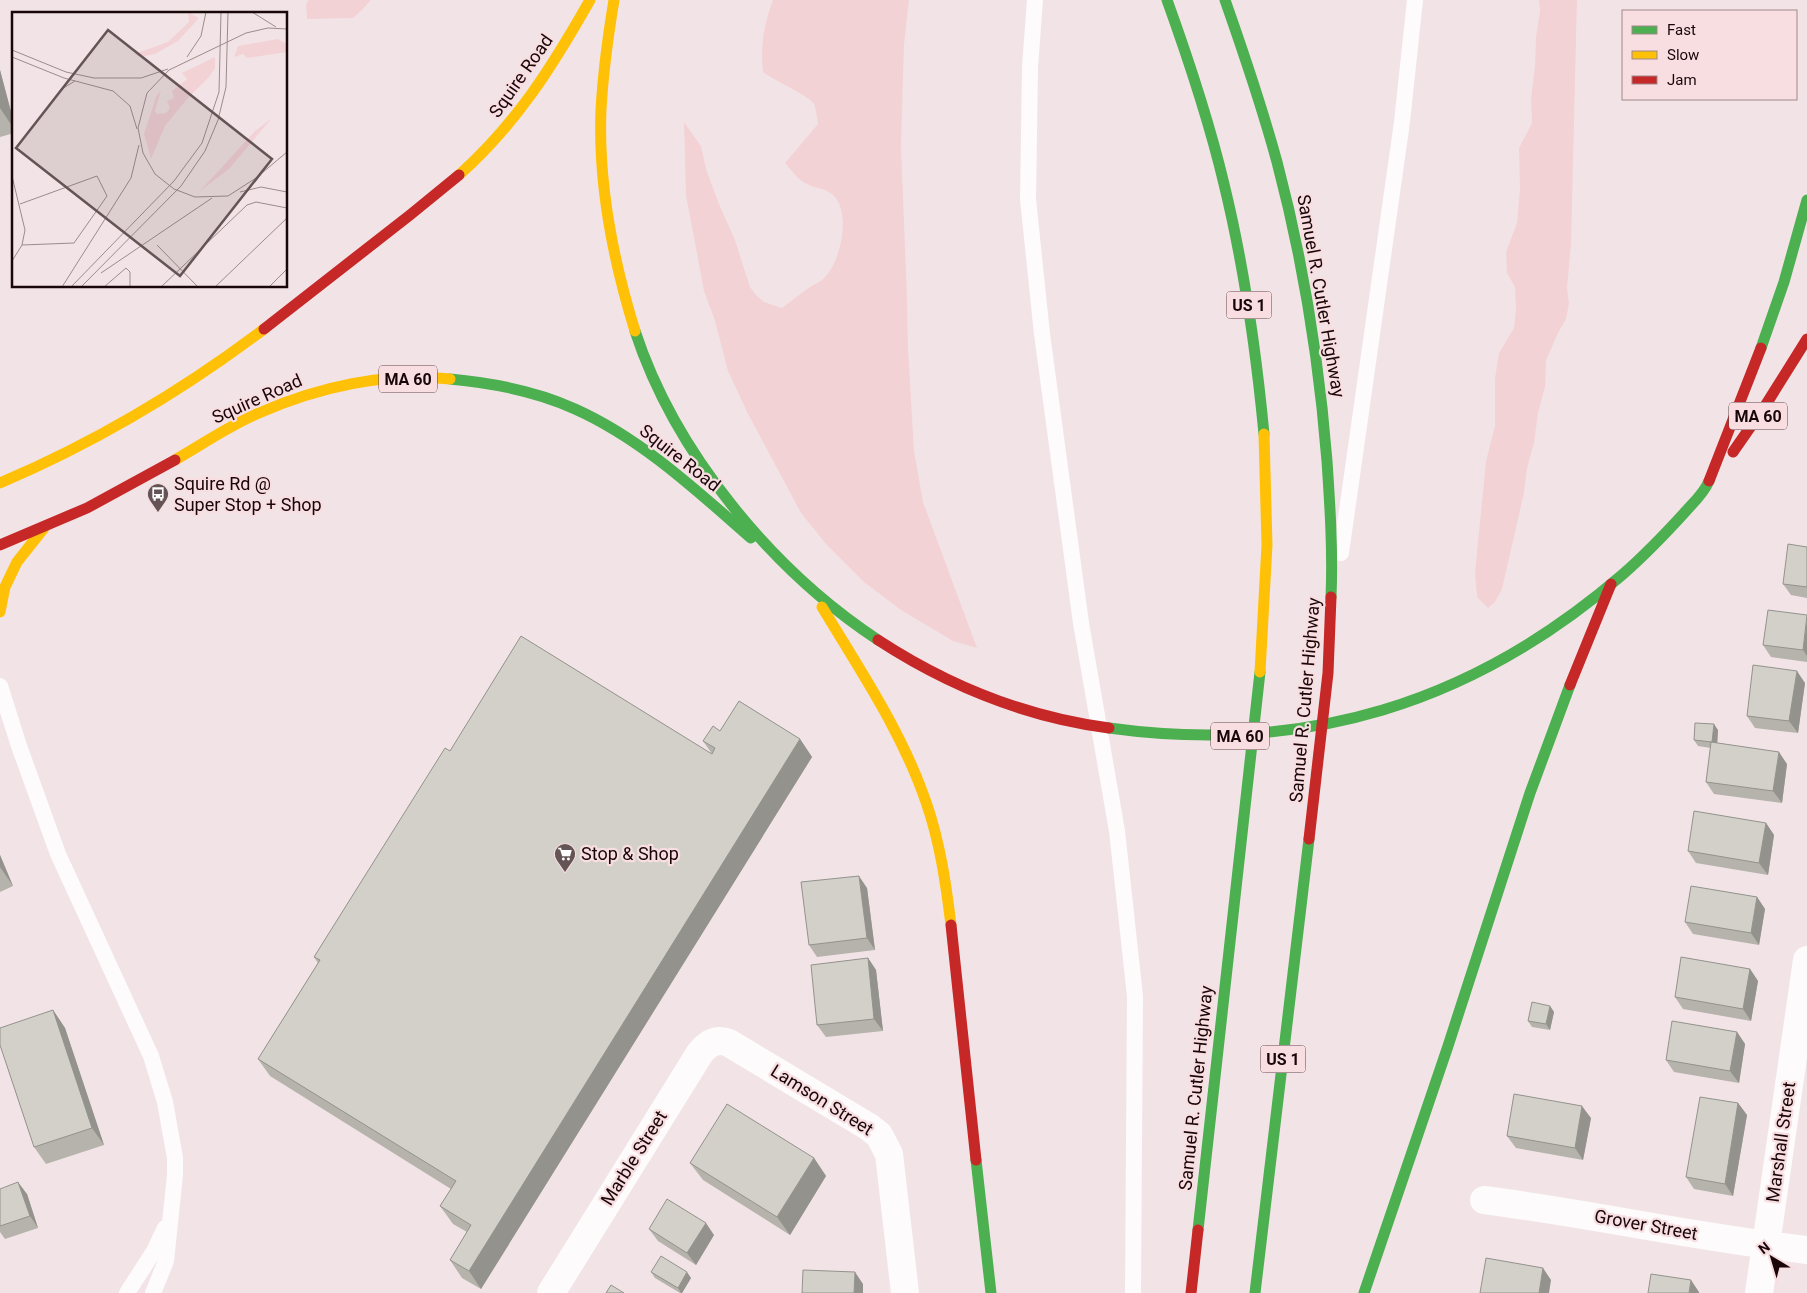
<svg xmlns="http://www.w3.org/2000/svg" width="1807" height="1293" viewBox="0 0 1807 1293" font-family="Roboto,sans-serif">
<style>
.green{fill:#f3d2d6}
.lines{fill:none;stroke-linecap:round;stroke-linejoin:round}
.lane{stroke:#fdfbfb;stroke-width:16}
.street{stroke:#fdfbfb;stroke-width:28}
.fast{stroke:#4caf50;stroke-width:11}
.slow{stroke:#ffc107;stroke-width:11}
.jam{stroke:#c62828;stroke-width:11}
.wall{fill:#b5b3ac}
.shaded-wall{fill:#93928c}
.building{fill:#d2d0c8;stroke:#93928c}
.labels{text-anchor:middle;stroke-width:4.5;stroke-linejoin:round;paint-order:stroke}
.shield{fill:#f8dee1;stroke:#5c474a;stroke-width:1}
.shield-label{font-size:16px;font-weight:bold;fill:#190609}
.street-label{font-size:18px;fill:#190609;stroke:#f8dee1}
.poi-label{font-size:18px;fill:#190609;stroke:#f8dee1;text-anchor:start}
.inset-road{fill:none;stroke:#9b8b8e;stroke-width:1}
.view{fill:#655456;fill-opacity:0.15;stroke:#655456;stroke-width:2.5}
.inset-edge{fill:none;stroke:#190609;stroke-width:2.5}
</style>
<rect width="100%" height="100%" fill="#f2e4e6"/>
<path class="green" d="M309,0H371L362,10L353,18L307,19L306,4Z
M773,0H909L904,45L901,146L907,297L908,348L914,451L923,502L977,648L953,641L901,610L864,582L826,544L801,513L747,412L728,371L715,321L704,291L686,195L684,122L701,146L706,169L719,204L735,240L750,287L756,295L764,302L782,308C791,301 800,294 810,287C814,284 819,283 823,279C840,264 851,216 835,197C827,188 817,189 807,184C798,180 792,171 785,163L818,124C817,118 816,109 814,104C808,95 773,80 763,72C760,46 764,24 773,0Z
M1539,0H1577L1571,244L1567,288L1569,304L1566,319L1558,333L1546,360L1545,387L1538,413L1534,443L1527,468L1524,493L1502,589L1495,602L1488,608L1477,597L1475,573L1486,461L1495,426V378L1499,353L1514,328L1516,309L1515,287L1507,273L1506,252L1517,223L1520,188L1519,148L1532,123L1531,99L1535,66L1536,37L1540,11Z"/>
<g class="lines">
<path class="lane" d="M1035,0L1030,67L1028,199L1042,334L1081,623L1117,831L1135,996L1133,1293
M1341,553L1402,122L1415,0
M0,686L19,746L58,854L151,1056L165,1102L175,1158V1175L166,1261L153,1293
M127,1293L154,1251L165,1228"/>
<path class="street" d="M1484,1200C1592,1214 1699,1238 1807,1250
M551,1293L700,1053C708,1043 717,1038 729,1043L869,1127L879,1135L889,1154L905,1293
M1759,1293L1807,960"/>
<path class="fast" d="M1167,0C1189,61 1209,121 1224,184C1244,266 1256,350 1264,434
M1225,0C1244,54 1262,107 1277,162C1303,260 1319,360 1327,461C1330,506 1333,552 1331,597
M635,331C675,453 772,570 878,640
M1761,348L1784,282L1807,200
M450,379C493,383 536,391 575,409C642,439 697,491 751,538
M1109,728C1305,755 1472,704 1622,575C1645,555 1666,533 1686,511C1695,501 1704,493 1709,481
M976,1160L991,1293
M1198,1230L1260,672
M1255,1293L1309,839
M1364,1293L1448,1046L1530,793L1570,685"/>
<path class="slow" d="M614,0C608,36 603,73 601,110C598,185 613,260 635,331
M459,175C517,123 552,67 590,0
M175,460C203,444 230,425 259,413C318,387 385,372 450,379
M0,483C94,443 182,391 264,329
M822,607C860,670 902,732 926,802C940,842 946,884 951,925
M0,612L5,587L17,562L44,528
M1260,672L1267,545L1264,434"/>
<path class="jam" d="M264,329L410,215L459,175
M1733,452L1765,406L1807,339
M1709,481L1761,348
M0,545L87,508L175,460
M878,640C947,685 1026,717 1109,728
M1570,685L1611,584
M1309,839L1328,673L1331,597
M951,925L976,1160
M1191,1293L1198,1230"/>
</g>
<path class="wall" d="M0,70L14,123V133L0,137Z
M1807,547V598L1791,595L1783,584Z
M1807,615V662L1771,657L1763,645Z
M1805,683L1798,733L1755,728L1747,716Z
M1718,730L1717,743L1787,764L1782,803L1714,794L1706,782L1711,748L1698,746L1694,740Z
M720,731L800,739L812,757L481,1289L462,1278L450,1260L467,1232L453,1224L440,1206L451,1189L270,1076L258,1059L318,963L314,957L450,751L712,754L703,741Z
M1766,823L1774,835L1768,875L1696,863L1688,851Z
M0,855L13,886L0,892Z
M867,888L875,950L817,957L809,945Z
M1757,897L1765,909L1759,945L1693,934L1685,922Z
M868,958L876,970L883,1031L826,1037L817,1025Z
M1750,969L1758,981L1751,1021L1683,1009L1675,997Z
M1550,1006L1554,1012L1550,1030L1532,1027L1528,1021Z
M53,1010L65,1028L104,1145L46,1164L34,1147Z
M1737,1032L1745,1044L1739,1083L1674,1072L1666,1060Z
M1738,1103L1747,1115L1733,1196L1694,1189L1686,1177Z
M1591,1118L1583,1160L1516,1148L1507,1136Z
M814,1158L826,1176L790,1235L703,1180L690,1163Z
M0,1189L27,1194L38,1228L5,1239L0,1232Z
M649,1229L714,1235L696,1265L658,1241Z
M651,1272L691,1278L682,1293H680L655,1278Z"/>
<path class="shaded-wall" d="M0,70L14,123V129L0,108Z
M1807,621V656L1803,650Z
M1797,671L1805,683L1798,733L1789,721Z
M1714,724L1718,730L1717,748L1712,742Z
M800,739L812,757L481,1289L469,1271Z
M1779,752L1787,764L1782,803L1773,791Z
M1766,823L1774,835L1768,875L1759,863Z
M0,855L13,886L0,867Z
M859,876L867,888L875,950L867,938Z
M1757,897L1765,909L1759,945L1751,933Z
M868,958L876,970L883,1031L874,1019Z
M1750,969L1758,981L1751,1021L1743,1009Z
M1550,1006L1554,1012L1550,1030L1546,1024Z
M53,1010L65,1028L104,1145L92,1128Z
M1737,1032L1745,1044L1739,1083L1730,1071Z
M1738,1103L1747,1115L1733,1196L1725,1184Z
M1582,1106L1591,1118L1583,1160L1575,1148Z
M814,1158L826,1176L790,1235L777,1217Z
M18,1182L27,1194L38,1228L30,1216Z
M706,1223L714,1235L696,1265L687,1253Z
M1543,1268L1551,1280L1549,1293H1539Z
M687,1272L691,1278L682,1293H681L678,1288Z
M855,1272L863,1284V1293H854Z
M1691,1280L1699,1292V1293H1689Z"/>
<path class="building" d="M1788,544L1807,547V587L1783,584Z
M1768,610L1807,615L1803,650L1763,645Z
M521,636L712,754L715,748L703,741L713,726L720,731L739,701L800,739L469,1271L450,1260L471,1225L440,1206L456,1181L258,1059L320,960L314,957L445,748L450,751Z
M1753,665L1797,671L1789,721L1747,716Z
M1695,723L1714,724L1712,742L1694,740Z
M1711,742L1779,752L1773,791L1706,782Z
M1694,811L1766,823L1759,863L1688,851Z
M859,876L867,938L809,945L801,882Z
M1691,886L1757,897L1751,933L1685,922Z
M1681,957L1750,969L1743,1009L1675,997Z
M868,958L874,1019L817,1025L811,965Z
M1532,1002L1550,1006L1546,1024L1528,1021Z
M53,1010L92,1128L34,1147L0,1045V1028Z
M1672,1021L1737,1032L1730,1071L1666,1060Z
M1514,1094L1582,1106L1575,1148L1507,1136Z
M1700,1097L1738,1103L1725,1184L1686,1177Z
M727,1104L814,1158L777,1217L690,1163Z
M18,1182L30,1216L0,1226V1189Z
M667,1199L706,1223L687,1253L649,1229Z
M661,1256L687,1272L678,1288L651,1272Z
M1486,1258L1543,1268L1539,1293H1480Z
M803,1270L855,1272L854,1293H802Z
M1651,1274L1691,1280L1689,1293H1648Z
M611,1285L624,1293H606Z"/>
<defs>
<g id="bus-pin" transform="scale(1.125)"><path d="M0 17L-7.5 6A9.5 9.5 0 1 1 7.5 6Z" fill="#655456" stroke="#f8dee1"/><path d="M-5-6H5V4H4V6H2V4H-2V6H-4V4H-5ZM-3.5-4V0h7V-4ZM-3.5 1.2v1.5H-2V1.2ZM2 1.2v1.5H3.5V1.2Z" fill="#fff"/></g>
<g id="supermarket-pin" transform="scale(1.125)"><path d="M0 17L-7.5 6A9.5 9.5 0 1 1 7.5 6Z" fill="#655456" stroke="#f8dee1"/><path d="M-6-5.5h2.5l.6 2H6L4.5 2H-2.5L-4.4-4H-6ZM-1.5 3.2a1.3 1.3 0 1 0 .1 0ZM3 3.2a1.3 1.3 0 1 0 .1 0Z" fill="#fff"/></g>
</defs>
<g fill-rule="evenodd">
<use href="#bus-pin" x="158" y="494"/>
<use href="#supermarket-pin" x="565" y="854"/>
</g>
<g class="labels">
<g class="shield">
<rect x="1226.5" y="291.5" width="45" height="27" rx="4"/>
<rect x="379" y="365.5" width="58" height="27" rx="4"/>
<rect x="1729" y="402.5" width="58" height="27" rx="4"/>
<rect x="1211" y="722.5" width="58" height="27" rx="4"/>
<rect x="1260.5" y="1045.5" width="45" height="27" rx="4"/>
</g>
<g class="shield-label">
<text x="1249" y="311">US 1</text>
<text x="408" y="385">MA 60</text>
<text x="1758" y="422">MA 60</text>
<text x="1240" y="742">MA 60</text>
<text x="1283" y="1065">US 1</text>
</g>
<g class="street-label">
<text transform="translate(521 76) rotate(-55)" y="6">Squire Road</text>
<text transform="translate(1321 296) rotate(80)" y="6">Samuel R. Cutler Highway</text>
<text transform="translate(257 399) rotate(-24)" y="6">Squire Road</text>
<text transform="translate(680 458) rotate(38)" y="6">Squire Road</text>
<text transform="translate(1305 700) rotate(-85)" y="6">Samuel R. Cutler Highway</text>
<text transform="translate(1196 1088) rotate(-84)" y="6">Samuel R. Cutler Highway</text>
<text transform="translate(822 1100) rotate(32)" y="6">Lamson Street</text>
<text transform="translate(1781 1142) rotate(-82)" y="6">Marshall Street</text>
<text transform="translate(634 1158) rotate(-58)" y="6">Marble Street</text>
<text transform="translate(1646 1225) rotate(10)" y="6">Grover Street</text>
</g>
<g class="poi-label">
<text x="174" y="490">Squire Rd @<tspan x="174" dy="21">Super Stop + Shop</tspan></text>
<text x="581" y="860">Stop &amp; Shop</text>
</g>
</g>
<g transform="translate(12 12)">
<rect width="275" height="275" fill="#f2e4e6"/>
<path d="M176,0L187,6L166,29L143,42L128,45L122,42L156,30L177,10ZM266,27L275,32V40L235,46L231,42L222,45L226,34ZM203,45V56L197,65L175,87L153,114L139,147L132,122L144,85L149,78L143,99L145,102L154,101L158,96L155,89L162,86L160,79L175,67L170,61ZM260,106L217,157L188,179L243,119Z" fill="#f3d2d6"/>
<path class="inset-road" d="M240,0L264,15M275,17L256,16L234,21L157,58L135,81L126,116L131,141L143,162L162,177L183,185L216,184L244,166L275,140M0,38L54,60L82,66H129L156,57M0,45L52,66L101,79L118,94L125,117M175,45L189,24L194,0M48,78L63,69M0,164L13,218L10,233L0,249M228,180L249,175L275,180M8,192L85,164L95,184L62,231L10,233M145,233L186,275M89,261L200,186M50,275L119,166L127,133M59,275L162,169L190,131L207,80L209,0M69,275L169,174L193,139L206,108L214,75L216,0M92,275L114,256L118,260V275M149,275L235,193L244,190L275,196M203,275L275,206M257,275L275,257"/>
<path class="view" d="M96,18L260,147L168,264L4,136Z"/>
<rect width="275" height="275" class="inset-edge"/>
</g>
<rect x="1622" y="10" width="175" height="90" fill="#f8dee1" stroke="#9f888b"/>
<rect x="1632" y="26" width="25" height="8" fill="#4caf50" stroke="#9f888b"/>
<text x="1667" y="35" font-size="15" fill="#190609">Fast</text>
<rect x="1632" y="51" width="25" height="8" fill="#ffc107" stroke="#9f888b"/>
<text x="1667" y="60" font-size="15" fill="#190609">Slow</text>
<rect x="1632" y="76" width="25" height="8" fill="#c62828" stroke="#9f888b"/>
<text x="1667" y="85" font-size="15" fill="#190609">Jam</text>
<g transform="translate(1772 1258) rotate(322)" stroke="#f8dee1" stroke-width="4" paint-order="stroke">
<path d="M0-4L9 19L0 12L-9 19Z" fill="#190609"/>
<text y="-8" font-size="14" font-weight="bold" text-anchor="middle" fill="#190609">N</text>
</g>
</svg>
